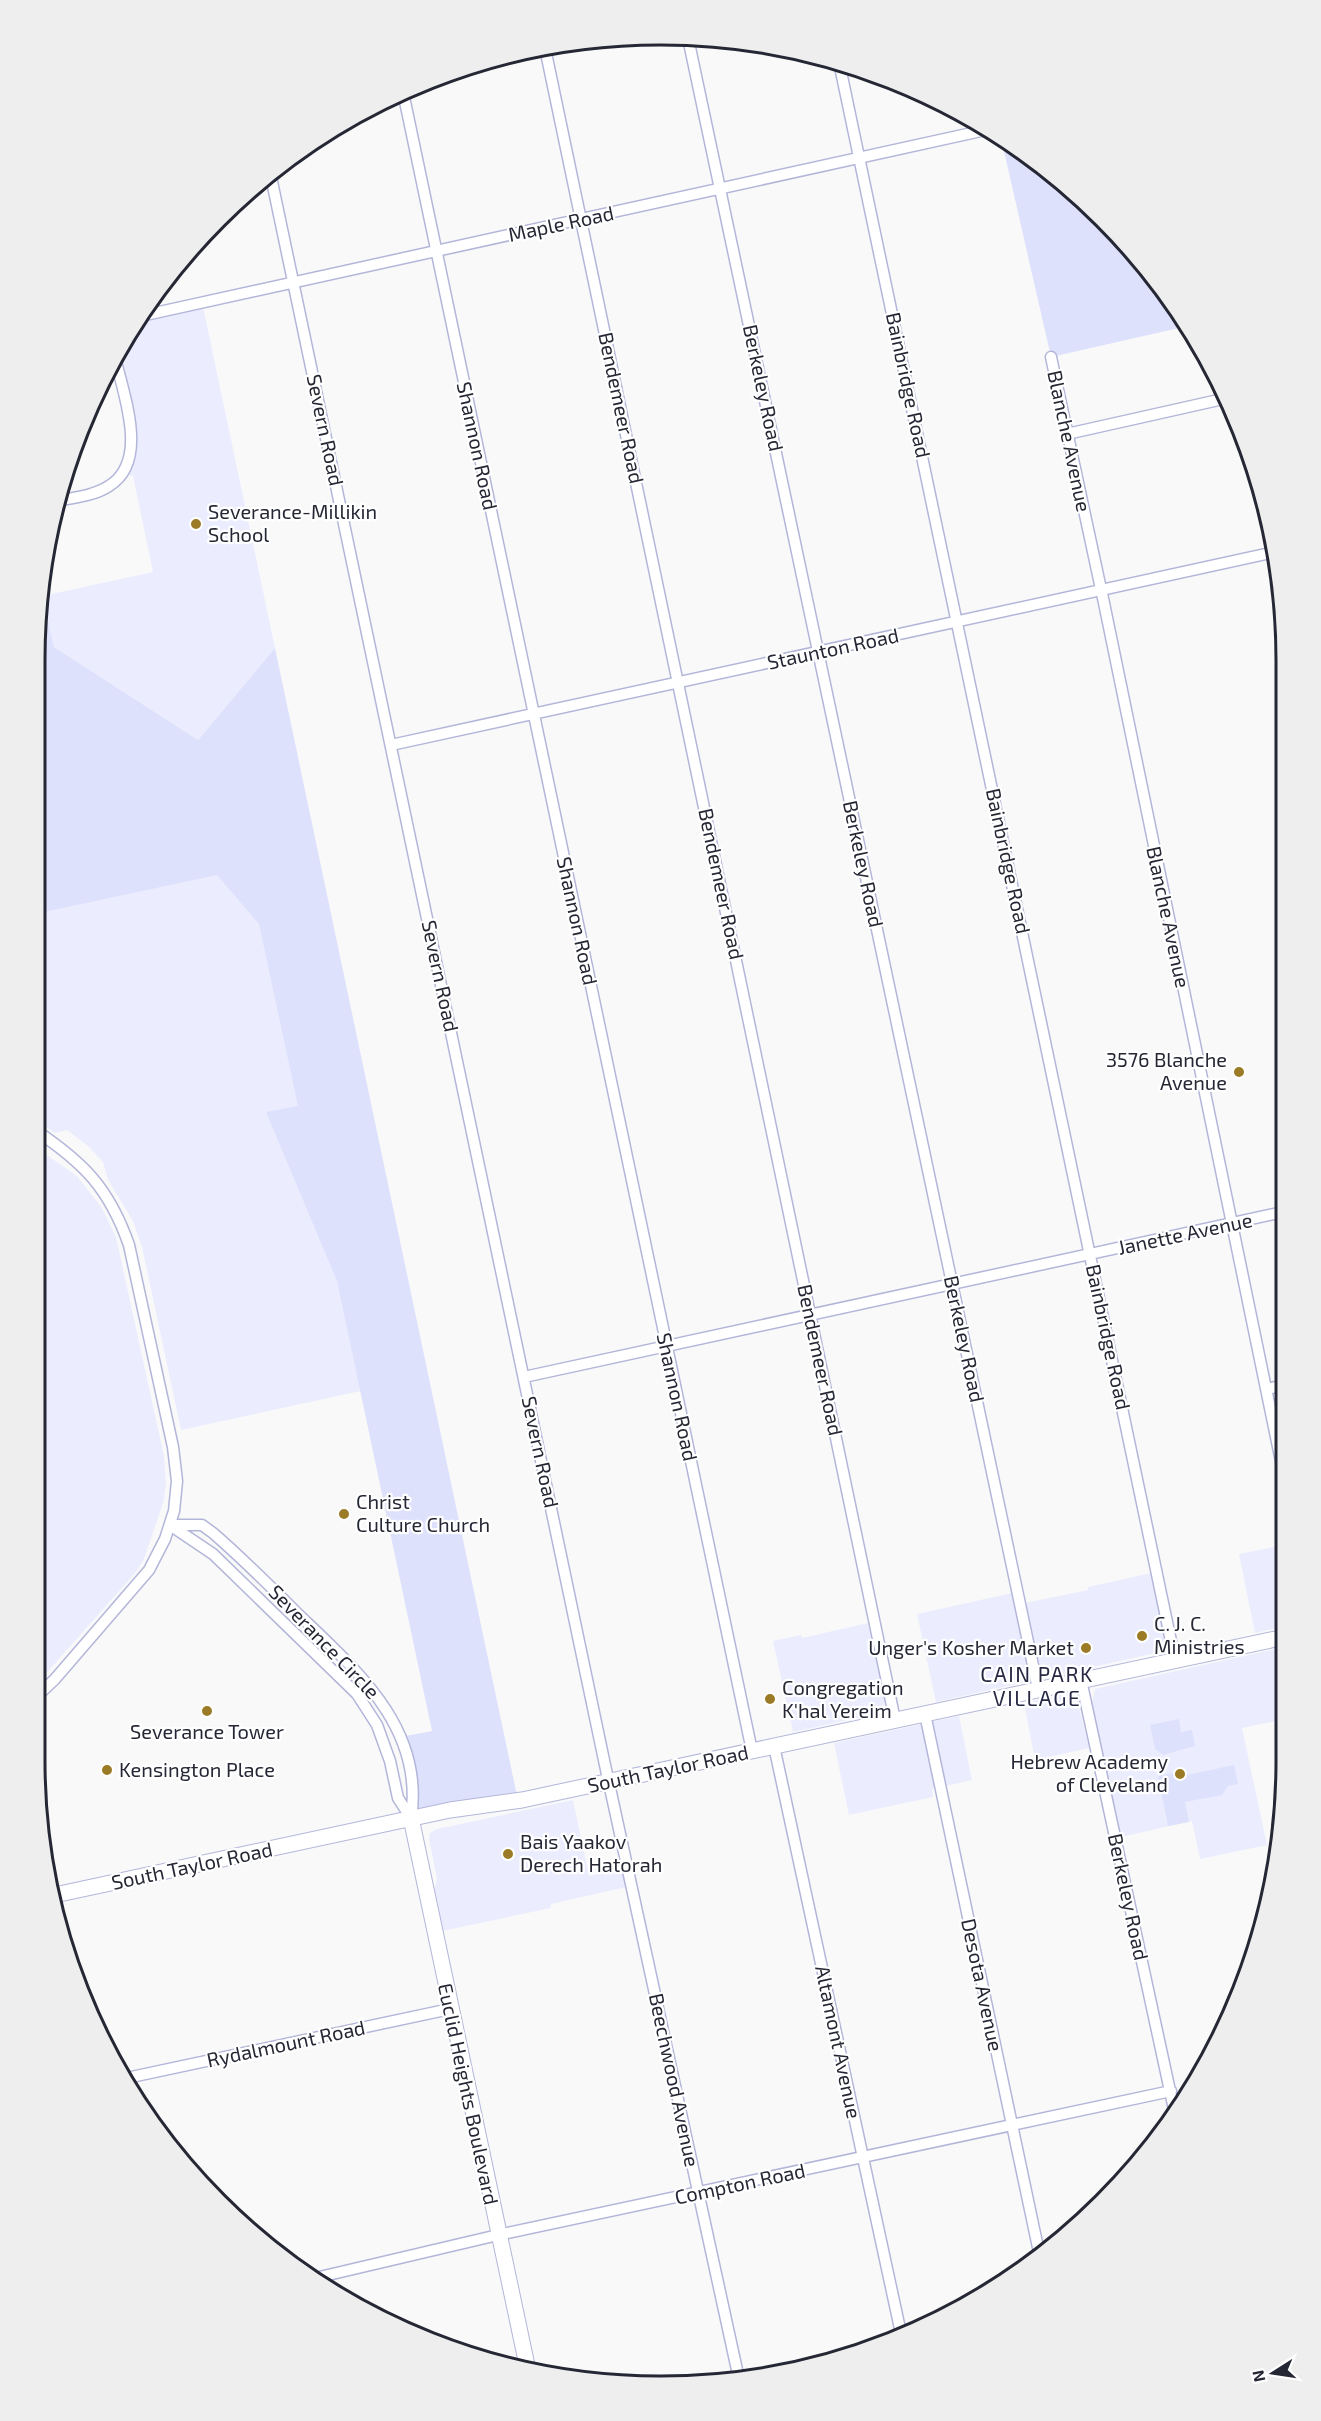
<svg xmlns="http://www.w3.org/2000/svg" width="1321" height="2421" viewBox="0 0 1321 2421" font-family="'Exo 2',sans-serif">
<style>
.built{fill:#ebedff}
.green{fill:#dee1fc}
.lines{fill:none;stroke-linecap:round;stroke-linejoin:round}
.street-casing{stroke:#b3b6d9;stroke-width:13}
.secondary-casing{stroke:#b3b6d9;stroke-width:17}
.street{stroke:#fff;stroke-width:10}
.secondary{stroke:#fff;stroke-width:15}
.poi-dot{fill:#9b7b25;stroke:#fff;stroke-width:2}
.labels{text-anchor:middle;stroke-width:4.5;stroke-linejoin:round;paint-order:stroke}
.street-label{font-size:20px;fill:#252734;stroke:#fff}
.poi-label{font-size:20px;fill:#252734;stroke:#fff;text-anchor:start}
.neighbourhood-label{font-size:21px;letter-spacing:1.5px;fill:#272843;stroke:#fff}
.rim{fill:none;stroke:#252734;stroke-width:3}
</style>
<rect width="100%" height="100%" fill="#f9f9f9"/>
<path class="built" d="M202,302L275,648L198,740L54,647L42,596L153,572L133,476L123,473L131,448L115,357L118,348L141,316Z
M36,770L280,861L388,1385L181,1430L142,1247L133,1221L108,1180L103,1162L88,1146L67,1130L55,1133L35,1119Z
M35,1147L77,1176L102,1208L116,1237L164,1456L166,1483L164,1500L144,1559L136,1572L35,1686Z
M1284,1545L1285,1626L1255,1633L1239,1554Z
M1151,1573L1165,1641L1160,1652L936,1702L917,1614L1021,1591L1025,1603L1088,1590V1587Z
M868,1623L885,1700L883,1708L876,1714L793,1732L773,1641L801,1635L802,1638Z
M1285,1647V1719L1242,1728L1267,1845L1200,1859L1192,1821L1121,1837L1092,1703L1095,1689Z
M1065,1694H1070L1077,1699L1089,1748L1035,1760L1024,1703Z
M959,1716L972,1780L932,1789L933,1797L849,1815L834,1743Z
M573,1800L589,1876L623,1868L627,1887L551,1904V1908L442,1931L434,1892L437,1879L429,1839L430,1833L437,1829Z"/>
<path class="green" d="M1001,138L1074,190L1181,312L1188,326L1051,357Z
M40,596H42L54,647L198,740L275,648L516,1791L522,1800L411,1818L414,1797L400,1737L432,1731L337,1281L266,1112L298,1106L259,924L217,875L44,912L41,857L36,855V620Z
M1179,1719L1181,1732L1192,1730L1195,1746L1163,1755L1155,1749L1150,1725Z
M1234,1765L1238,1784L1228,1786L1222,1795L1185,1802L1189,1822L1168,1826L1158,1776L1178,1772L1182,1776Z"/>
<g class="lines">
<g class="street-casing">
<path id="street" d="M688,38L1038,1689
M545,48L895,1720
M839,62L1175,1660
M403,92L752,1751
M270,172L605,1765L739,2379
M141,316L981,131
M1051,357L1104,603L1284,1476
M1067,434L1223,399
M55,501C72,498 94,496 109,486C150,461 123,394 115,357
M391,745L1275,552
M524,1377L1283,1212
M1267,1389L1284,1385
M170,1525H202L213,1533C242,1558 269,1585 296,1612C355,1669 425,1727 411,1818
M170,1525L213,1554L357,1694L377,1725L390,1761L398,1798L411,1818
M1081,1680L1175,2114
M35,1698L55,1679L149,1570L165,1539L174,1511L177,1481L173,1447L129,1245C109,1188 84,1163 35,1130
M925,1714L1040,2257
M774,1746L902,2338
M122,2079L450,2009
M311,2279L498,2235L1171,2091"/>
</g>
<g class="secondary-casing">
<path id="secondary" d="M411,1818L528,2370
M50,1896L450,1810L522,1800L1285,1637"/>
</g>
<use href="#street" class="street"/>
<use href="#secondary" class="secondary"/>
</g>
<g class="poi-dot">
<circle cx="196" cy="524" r="6"/>
<circle cx="1239" cy="1072" r="6"/>
<circle cx="344" cy="1514" r="6"/>
<circle cx="1142" cy="1636" r="6"/>
<circle cx="1086" cy="1648" r="6"/>
<circle cx="770" cy="1699" r="6"/>
<circle cx="207" cy="1711" r="6"/>
<circle cx="107" cy="1770" r="6"/>
<circle cx="1180" cy="1774" r="6"/>
<circle cx="508" cy="1854" r="6"/>
</g>
<g class="labels">
<g class="street-label">
<text transform="translate(561 224) rotate(-12)" y="7">Maple Road</text>
<text transform="translate(908 385) rotate(78)" y="7">Bainbridge Road</text>
<text transform="translate(763 388) rotate(78)" y="7">Berkeley Road</text>
<text transform="translate(621 408) rotate(78)" y="7">Bendemeer Road</text>
<text transform="translate(325 430) rotate(78)" y="7">Severn Road</text>
<text transform="translate(1069 441) rotate(78)" y="7">Blanche Avenue</text>
<text transform="translate(477 446) rotate(78)" y="7">Shannon Road</text>
<text transform="translate(833 649) rotate(-12)" y="7">Staunton Road</text>
<text transform="translate(1008 861) rotate(78)" y="7">Bainbridge Road</text>
<text transform="translate(863 864) rotate(78)" y="7">Berkeley Road</text>
<text transform="translate(721 884) rotate(78)" y="7">Bendemeer Road</text>
<text transform="translate(1168 917) rotate(78)" y="7">Blanche Avenue</text>
<text transform="translate(577 921) rotate(78)" y="7">Shannon Road</text>
<text transform="translate(440 976) rotate(78)" y="7">Severn Road</text>
<text transform="translate(1185 1234) rotate(-12)" y="7">Janette Avenue</text>
<text transform="translate(1108 1337) rotate(78)" y="7">Bainbridge Road</text>
<text transform="translate(964 1339) rotate(78)" y="7">Berkeley Road</text>
<text transform="translate(820 1360) rotate(78)" y="7">Bendemeer Road</text>
<text transform="translate(677 1397) rotate(78)" y="7">Shannon Road</text>
<text transform="translate(540 1452) rotate(78)" y="7">Severn Road</text>
<text transform="translate(324 1642) rotate(46)" y="7">Severance Circle</text>
<text transform="translate(668 1769) rotate(-12)" y="7">South Taylor Road</text>
<text transform="translate(192 1866) rotate(-12)" y="7">South Taylor Road</text>
<text transform="translate(1128 1897) rotate(78)" y="7">Berkeley Road</text>
<text transform="translate(982 1985) rotate(78)" y="7">Desota Avenue</text>
<text transform="translate(838 2042) rotate(78)" y="7">Altamont Avenue</text>
<text transform="translate(286 2044) rotate(-12)" y="7">Rydalmount Road</text>
<text transform="translate(674 2080) rotate(78)" y="7">Beechwood Avenue</text>
<text transform="translate(468 2094) rotate(78)" y="7">Euclid Heights Boulevard</text>
<text transform="translate(740 2184) rotate(-12)" y="7">Compton Road</text>
</g>
<g class="poi-label">
<text x="208" y="519">Severance-Millikin<tspan x="208" dy="23">School</tspan></text>
<text x="1227" y="1067" text-anchor="end">3576 Blanche<tspan x="1227" dy="23">Avenue</tspan></text>
<text x="356" y="1509">Christ<tspan x="356" dy="23">Culture Church</tspan></text>
<text x="1154" y="1631">C. J. C.<tspan x="1154" dy="23">Ministries</tspan></text>
<text x="1074" y="1655" text-anchor="end">Unger's Kosher Market</text>
<text x="782" y="1695">Congregation<tspan x="782" dy="23">K'hal Yereim</tspan></text>
<text x="207" y="1739" text-anchor="middle">Severance Tower</text>
<text x="1168" y="1769" text-anchor="end">Hebrew Academy<tspan x="1168" dy="23">of Cleveland</tspan></text>
<text x="119" y="1777">Kensington Place</text>
<text x="520" y="1849">Bais Yaakov<tspan x="520" dy="23">Derech Hatorah</tspan></text>
</g>
<g class="neighbourhood-label">
<text x="1037" y="1682">CAIN PARK<tspan x="1037" dy="24">VILLAGE</tspan></text>
</g>
</g>
<path d="M0 0H1321V2421H0ZM660 45H661A615 615 0 0 1 1276 660V1761A615 615 0 0 1 661 2376H660A615 615 0 0 1 45 1761V660A615 615 0 0 1 660 45Z" fill="#eeeeef" fill-rule="evenodd"/>
<path class="rim" d="M660 45H661A615 615 0 0 1 1276 660V1761A615 615 0 0 1 661 2376H660A615 615 0 0 1 45 1761V660A615 615 0 0 1 660 45Z"/>
<g transform="translate(1273 2373) rotate(258)" stroke="#ffffff" stroke-width="4.5" paint-order="stroke">
<path d="M0-4.5L10 22L0 15L-10 22Z" fill="#252734"/>
<text y="-9" font-size="16" font-weight="bold" text-anchor="middle" fill="#252734">N</text>
</g>
</svg>
